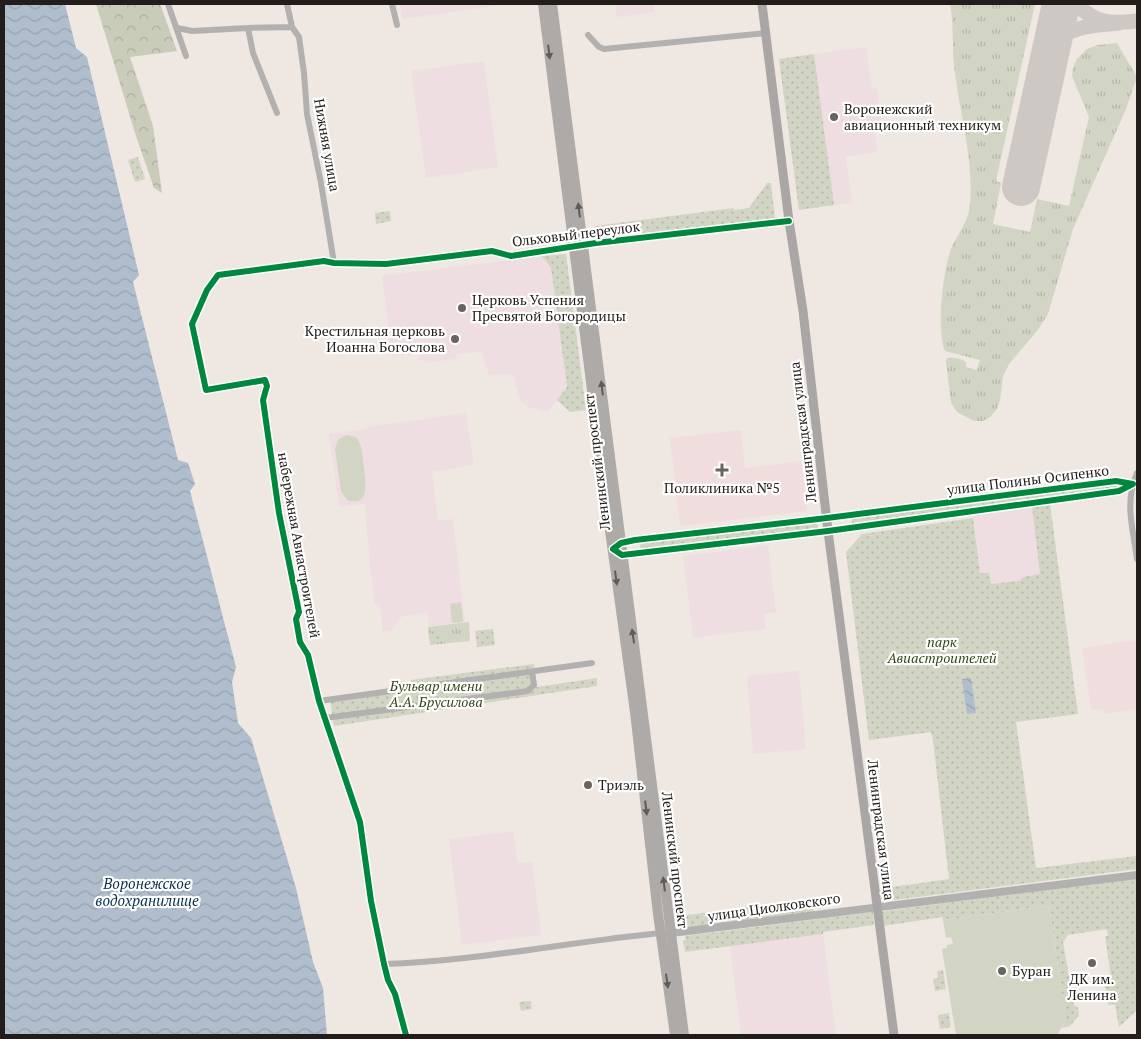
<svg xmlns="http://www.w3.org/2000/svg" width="1141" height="1039" viewBox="0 0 1141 1039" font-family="'PT Serif',serif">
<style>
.education{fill:#efdee1}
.medical{fill:#f0dede}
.grass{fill:url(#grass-tufts)}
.forest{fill:url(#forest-crowns)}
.park{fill:url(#park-dots)}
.garden{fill:#d2d5c4}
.water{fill:url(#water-waves)}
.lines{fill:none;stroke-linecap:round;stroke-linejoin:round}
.taxiway{stroke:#cec8c4;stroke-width:15}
.runway{stroke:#cec8c4;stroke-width:38}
.minor{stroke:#b3b1b0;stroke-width:6}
.tertiary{stroke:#b3b1b0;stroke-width:8}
.secondary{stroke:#a9a6a5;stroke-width:9}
.primary{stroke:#adaaa7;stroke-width:10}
.cycleway-casing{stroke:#fff;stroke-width:9}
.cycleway{stroke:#00873e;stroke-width:6}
.oneway{fill:#615c59}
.poi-dot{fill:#696460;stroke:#fff;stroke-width:2}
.labels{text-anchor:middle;stroke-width:4.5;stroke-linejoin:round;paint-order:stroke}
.poi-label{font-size:14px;fill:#221d1a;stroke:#fff;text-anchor:start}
.street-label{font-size:14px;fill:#221d1a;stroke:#fff}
.park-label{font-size:14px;font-style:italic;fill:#354618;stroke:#fff}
.water-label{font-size:15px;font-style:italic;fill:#0b2f50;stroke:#fff}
</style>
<defs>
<pattern id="grass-tufts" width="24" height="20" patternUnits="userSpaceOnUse" patternTransform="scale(1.25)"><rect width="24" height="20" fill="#d2d5c4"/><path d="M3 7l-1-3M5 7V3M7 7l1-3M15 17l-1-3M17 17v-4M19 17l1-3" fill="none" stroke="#b4b6a8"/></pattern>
<pattern id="forest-crowns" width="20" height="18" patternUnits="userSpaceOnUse" patternTransform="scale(1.25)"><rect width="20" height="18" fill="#c8ccb9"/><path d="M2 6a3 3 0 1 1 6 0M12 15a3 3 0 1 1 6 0" fill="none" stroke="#acaf9e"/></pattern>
<pattern id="park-dots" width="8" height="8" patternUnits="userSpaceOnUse" patternTransform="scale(1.25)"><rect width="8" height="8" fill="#d2d5c4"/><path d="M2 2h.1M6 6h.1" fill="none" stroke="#b4b6a8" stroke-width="1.8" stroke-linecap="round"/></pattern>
<pattern id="water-waves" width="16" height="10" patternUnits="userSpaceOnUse" patternTransform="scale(1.25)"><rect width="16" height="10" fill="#b0bdcc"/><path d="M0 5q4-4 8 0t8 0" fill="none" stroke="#97a2af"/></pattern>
</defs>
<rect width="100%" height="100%" fill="#eee7e2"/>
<path class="education" d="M400,4H497L496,6L402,19Z
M615,4H654L655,12L617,17Z
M866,47L872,89L877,88L883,132L875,134L877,152L846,157L852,203L799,210L779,59Z
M484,61L498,167L426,178L411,71Z
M542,256L551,268L567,388L547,412L529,407L521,402L513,374L489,375L481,351L458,354L455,359L423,363V360H419V354L392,356L382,276Z
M466,413L474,465L432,472L438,521L453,519L465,622L429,626L427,613L402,616L391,631L383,632L380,607L375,603L370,568L365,504L339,506L329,434L367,429V427Z
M1032,507L1040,574L1024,577L1019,581L991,584L980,573L973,515Z
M768,545L776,612L764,614L766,629L693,638L683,556Z
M799,671L806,749L753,754L747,676Z
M513,831L517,863L532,861L541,935L462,945L449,839Z
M823,934L836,1035H741L730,946Z"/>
<path class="medical" d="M741,430L745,468L801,461L807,511L680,526L670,438Z
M1137,640V709L1104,714L1103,709L1091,710L1082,648Z"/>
<path class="grass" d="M950,4H1035L996,181L1001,183L993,224L1030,232L1037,199L1069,206L1089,117L1072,76L1073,68L1077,59L1087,49L1097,45L1117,43L1137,77L1126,109L1073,229L1048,314L1037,331L1009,364L1003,376L1000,400L997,409L990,417L983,421H974L957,412L951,403L946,361L947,358C952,357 962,358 966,362V367L977,370L980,360L945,351C936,330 943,271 951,249C957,234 969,222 970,204C974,158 959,111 954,65C952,44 954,24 950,4Z
M469,622L470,641L430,645L428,627Z"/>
<path class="forest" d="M96,4H160L177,51L130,57L153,126L162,193L154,188L135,133Z"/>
<path class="park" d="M814,54L834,205L799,210L779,59Z
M138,157L145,179L135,182L128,160Z
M767,183H771L775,219L597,241L595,226L734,208V210L749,208Z
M390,211L391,221L376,224L375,213Z
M566,254L586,410L570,412L557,400L567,387L551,268L542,256Z
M1112,484L1117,485V488L852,523L851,517Z
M1050,504L1078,714L1016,722L1036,868L1137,856V869L894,900L892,887L949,879L933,740L931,732L869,740L846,552L862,534L973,518L980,573H989L991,584L1019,581L1023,577L1040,574L1032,507Z
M816,522L818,526L817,528L642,550L640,547L641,543Z
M493,629L495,645L477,647L475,631Z
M440,630L442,641L433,643L431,631Z
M534,664L537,687L597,678V686L334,726L330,697L412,686L411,680Z
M1137,878V1010L1119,1027L1115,1004L1108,1005L1105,986L1112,984L1105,936H1108L1107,929L1068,935L1063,942L1074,1005L1078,1008L1079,1015L1070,1026L1062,1028L1066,1020L1049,906L943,920L942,917L883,926L881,913L885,911Z
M812,899L814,912L681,929L679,916Z
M873,912L874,925L823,932V934L685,952L683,940H686L685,936Z
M943,970L946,989L935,991L933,979L938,978L937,971Z
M531,1001L532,1009L521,1011L519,1002Z
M949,1013L951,1027L940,1029L938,1015Z"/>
<path class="garden" d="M346,435L356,437C363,445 362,457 364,467C365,481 371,508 347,500L341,491L335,449L338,440Z
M461,602L463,622L452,623L450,604Z
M1049,906L1066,1020L1057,1035H956L942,949L947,948V945L953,944L951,937L946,938L943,920Z"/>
<path class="water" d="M4,4H65L76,48L87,57L139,275L133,282L178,460L188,463L195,484L190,491L236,667L232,682L238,723L251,738L296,888L313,962L323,988L327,1035H4Z
M971,678L976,713L967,714L962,679Z"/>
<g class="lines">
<path class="taxiway" d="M1076,4C1096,24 1110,24 1137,21
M1048,61L1058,45L1060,37C1079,25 1099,25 1120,23"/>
<path class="runway" d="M1021,187L1061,4"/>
<path class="minor" d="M168,4L186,56
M287,4L292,27L299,37L304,73L307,114L321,183L334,263
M392,4L397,25
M177,28L192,31L248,28L292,27
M248,28L253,53L277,113
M588,35L599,47L604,49L766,33
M1137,473C1124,503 1133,528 1137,559
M1116,481L1133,484L1119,491L828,531L622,555L613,549L621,543L635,540L827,518Z
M319,701L592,663
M325,718L528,691L534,685L532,672
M384,964C477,961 568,942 661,933
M406,1035L395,994L388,980L384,964L371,901L360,822L319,701L308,655L300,642L296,619L299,612L279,513L263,400L267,386L265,380L206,390L192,324L207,290L218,275L324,261L334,263L386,264L492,251L511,256L596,243L789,221"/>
<path class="tertiary" d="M668,933L680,932L1137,875"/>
<path class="secondary" d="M762,4L789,221L803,311L828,531L894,1035"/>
<path class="primary" d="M543,4L608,516L635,712L658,914L675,1035
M552,4L684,1035"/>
<g class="cycleway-casing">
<path id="cycleway" d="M1116,481L1133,484L1119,491L828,531L622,555L613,549L621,543L635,540L827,518Z
M406,1035L395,994L388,980L384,964L371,901L360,822L319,701L308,655L300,642L296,619L299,612L279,513L263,400L267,386L265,380L206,390L192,324L207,290L218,275L324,261L334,263L386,264L492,251L511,256L596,243L789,221"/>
</g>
<use href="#cycleway" class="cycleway"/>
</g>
<defs><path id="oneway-solid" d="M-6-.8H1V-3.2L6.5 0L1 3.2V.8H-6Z" transform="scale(1.25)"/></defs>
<g class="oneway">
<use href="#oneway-solid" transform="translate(549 52) rotate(83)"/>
<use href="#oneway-solid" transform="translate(579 210) rotate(-97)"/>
<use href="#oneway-solid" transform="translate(602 388) rotate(-97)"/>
<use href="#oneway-solid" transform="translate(616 578) rotate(82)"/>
<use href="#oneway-solid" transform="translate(633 636) rotate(-98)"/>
<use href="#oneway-solid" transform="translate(646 808) rotate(83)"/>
<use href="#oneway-solid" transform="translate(664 884) rotate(-97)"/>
<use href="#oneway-solid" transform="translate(667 981) rotate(82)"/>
</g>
<g class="poi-dot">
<circle cx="834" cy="117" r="5"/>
<circle cx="462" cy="308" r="5"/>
<circle cx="455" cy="339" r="5"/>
<path d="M719.5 462.5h5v5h5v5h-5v5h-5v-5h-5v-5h5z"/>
<circle cx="588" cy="785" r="5"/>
<circle cx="1092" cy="963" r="5"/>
<circle cx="1002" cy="971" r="5"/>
</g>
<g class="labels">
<g class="poi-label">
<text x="844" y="114">Воронежский<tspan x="844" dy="16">авиационный техникум</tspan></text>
<text x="472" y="305">Церковь Успения<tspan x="472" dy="16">Пресвятой Богородицы</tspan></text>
<text x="445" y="336" text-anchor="end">Крестильная церковь<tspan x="445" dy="16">Иоанна Богослова</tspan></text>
<text x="722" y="493" text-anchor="middle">Поликлиника №5</text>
<text x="598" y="790">Триэль</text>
<text x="1012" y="976">Буран</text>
<text x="1092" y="984" text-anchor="middle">ДК им.<tspan x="1092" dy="16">Ленина</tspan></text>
</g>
<g class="street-label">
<text transform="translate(327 145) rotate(80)" y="5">Нижняя улица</text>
<text transform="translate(576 234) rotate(-7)" y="5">Ольховый переулок</text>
<text transform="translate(803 432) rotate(-97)" y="5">Ленинградская улица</text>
<text transform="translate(597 462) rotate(-97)" y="5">Ленинский проспект</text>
<text transform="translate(1028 480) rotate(-7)" y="5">улица Полины Осипенко</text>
<text transform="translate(299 545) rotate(80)" y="5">набережная Авиастроителей</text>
<text transform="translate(881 830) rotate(83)" y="5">Ленинградская улица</text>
<text transform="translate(675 860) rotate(83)" y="5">Ленинский проспект</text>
<text transform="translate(774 907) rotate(-8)" y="5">улица Циолковского</text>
</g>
<g class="park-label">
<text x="942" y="647">парк<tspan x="942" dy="16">Авиастроителей</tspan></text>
<text x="436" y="691">Бульвар имени<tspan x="436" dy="16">А.А. Брусилова</tspan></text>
</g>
<g class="water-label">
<text x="147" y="889">Воронежское<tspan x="147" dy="17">водохранилище</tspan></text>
</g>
</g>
<rect width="1141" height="1039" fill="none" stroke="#221d1a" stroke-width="10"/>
</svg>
